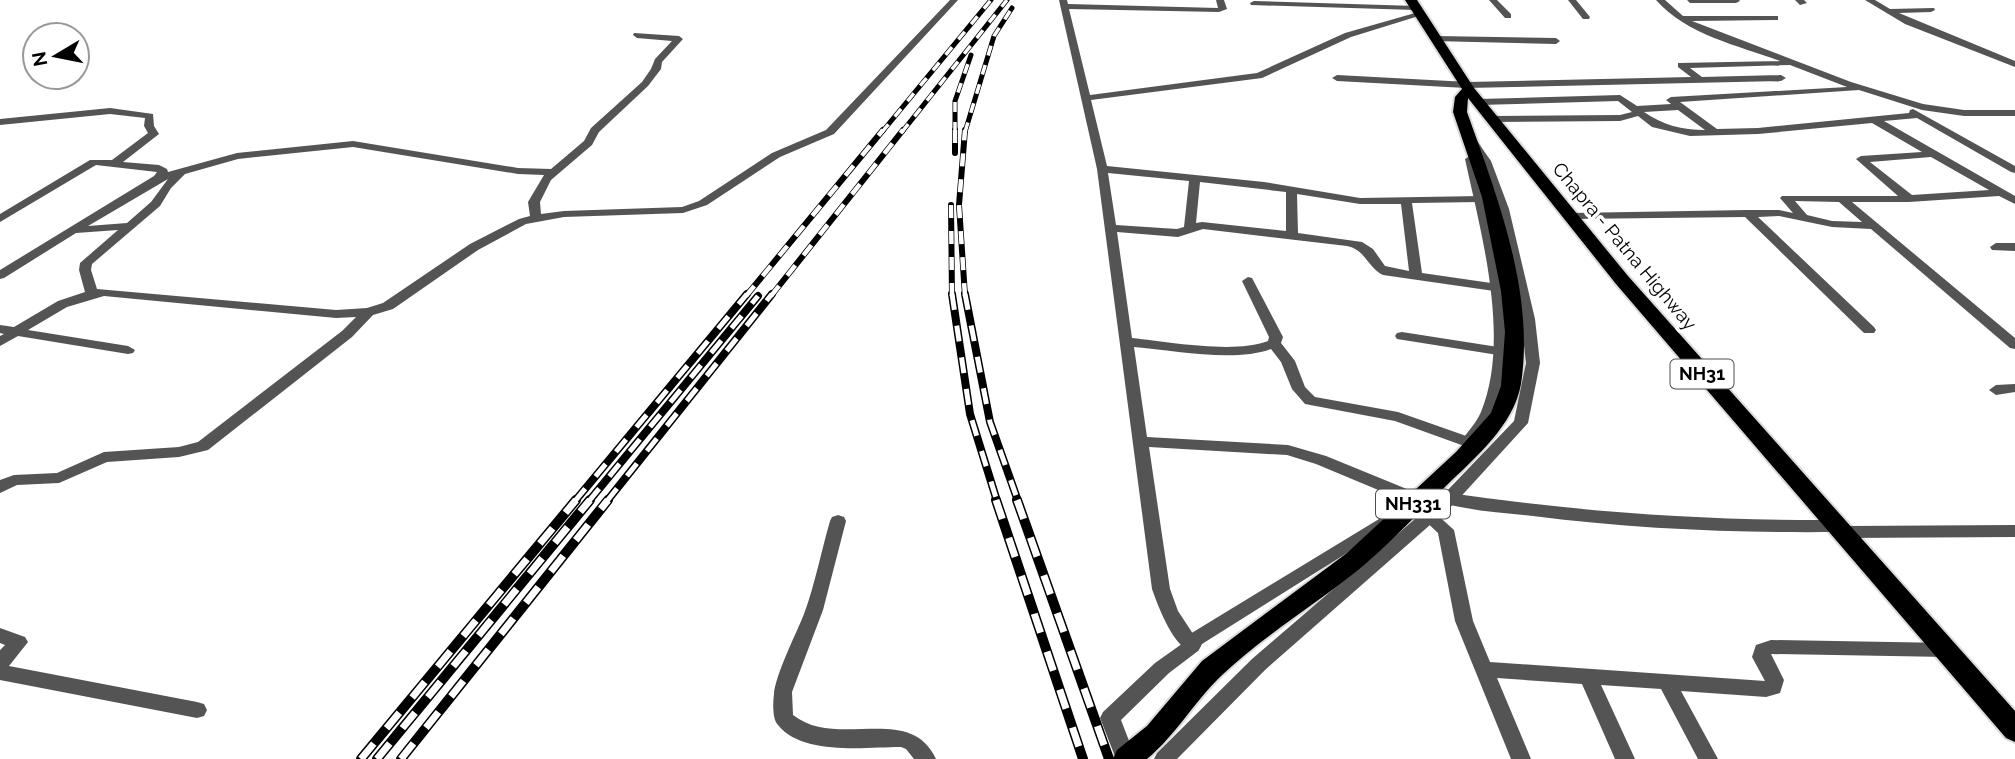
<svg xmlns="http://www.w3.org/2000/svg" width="2015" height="759" viewBox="0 0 2015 759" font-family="Raleway,sans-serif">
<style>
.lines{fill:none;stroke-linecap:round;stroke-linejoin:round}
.trunk-casing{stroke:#dbdbdb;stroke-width:4}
.minor{fill:#545454;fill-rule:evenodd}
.tertiary{fill:#545454;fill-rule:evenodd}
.trunk{fill:#000;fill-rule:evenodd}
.rail-far3-casing{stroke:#000;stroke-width:5}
.rail-far2-casing{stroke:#000;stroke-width:6}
.rail-far1-casing{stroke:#000;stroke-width:8}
.rail-casing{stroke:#000;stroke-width:10}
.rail-far3{stroke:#fff;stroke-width:3.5;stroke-dasharray:10;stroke-linecap:butt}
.rail-far2{stroke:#fff;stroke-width:4.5;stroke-dasharray:13;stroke-linecap:butt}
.rail-far1{stroke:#fff;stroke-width:5;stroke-dasharray:16;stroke-linecap:butt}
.rail{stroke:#fff;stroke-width:7;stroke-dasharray:20;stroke-linecap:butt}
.labels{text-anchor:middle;stroke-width:7;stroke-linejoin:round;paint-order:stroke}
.shield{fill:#fff;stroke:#4c4c4c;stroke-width:2}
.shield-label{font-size:18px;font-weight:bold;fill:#000}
.street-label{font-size:19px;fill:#000;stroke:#fff}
</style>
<rect width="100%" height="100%" fill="#fff"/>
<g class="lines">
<g class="trunk-casing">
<path id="trunk" d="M1405,0H1417L1474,88L1628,276L2015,711V742L2006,738L1616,284L1468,98L1467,112C1497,196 1535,293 1521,384C1514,425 1475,458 1447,485C1419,512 1392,541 1363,566C1317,604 1264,635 1221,676C1194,702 1176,735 1147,759H1113L1117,750L1147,726L1202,661L1347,553L1456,452L1491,413L1501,386L1505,332L1501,291L1482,197L1453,112L1455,97L1462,89Z"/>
</g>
<path class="minor" d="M950,0H958L834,134L780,157L707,205L683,213L564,217L526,224L478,250L393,309L373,315L352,337L208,450L179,457L107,462L59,483L17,485L0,493V480L14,475L57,473L104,452L179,447L198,442L342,331L356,317L336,318L104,296L67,307L28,330L128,346L135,350L133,353L128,354L18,336L0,346V336L4,334L0,333V325L14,327L58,301L85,292L79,270L80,263L118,230L76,233L4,278L0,279V270L154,176L157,172L96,165L0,222V214L90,160H112L148,133L144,126L145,118L110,114L0,125V119L110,108L153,114L154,126L159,134L123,162L159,165L167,169L168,172L237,153L353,141L518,168L551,169L584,141L591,128L642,82L651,69L655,59L672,41L637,38L633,35L634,33L679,36L683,39L662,62L661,69L648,86L599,132L592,145L551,180L540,202L541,214L564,211L682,207L699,201L772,153L826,130ZM353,147L518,174L544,175L528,202L530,216L519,219L470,244L383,303L367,308L336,310L97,289L91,270L92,264L160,206L171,188L185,174L238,159ZM168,179L151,202L127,223L88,226Z
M1059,0H1067L1068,4L1218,8L1216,0H1224L1227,9L1219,12L1069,9L1090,95L1257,73L1345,33L1422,11V15L1351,37L1262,78L1091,100L1107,166L1264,182L1360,198L1481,196L1487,199L1481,202L1412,203L1422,273L1498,284L1500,287L1498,290L1494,291L1383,275C1367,267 1366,250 1347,246L1203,229L1178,237L1117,232L1132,338C1170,342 1234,354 1268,341L1269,337L1242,281L1248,277L1252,278L1283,337L1281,343L1295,361L1305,387L1315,397L1398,412L1472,438L1474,442L1467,447L1395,421L1305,404L1292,389L1281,362L1271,349C1233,363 1174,350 1134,347L1147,437L1288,445L1326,456L1419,494L1421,498L1419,502H1407L1316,464L1287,455L1149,447L1170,589L1178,611L1201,646L1198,651C1177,658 1158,606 1152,589L1097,169ZM1108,173L1189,181L1184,227L1177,229L1116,225ZM1200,182L1286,192V231L1202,222L1196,223ZM1297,194L1360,204H1401L1409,271L1385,266L1373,249L1362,242L1298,233Z
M1489,0H1497L1511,14V18H1505Z
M1568,0H1576L1590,17L1589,19H1583Z
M1656,0H1665L1683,16H1778V20H1775L1692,21L1851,82L1923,104L1964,110H2015V116H1964L1922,110L1859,90L1680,102L1717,129L1758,128L1909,113L1910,110L1913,109L2015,166V173L2011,172L1917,118L1884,121L2015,196V204L1999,196L1909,202H1852L2015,338V349L2010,348L1871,229L1832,227L1779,216L1758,217L1874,327L1876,330L1874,333H1864L1745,217L1571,219L1565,216L1571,213L1748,210H1779L1793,213L1780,198L1782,196H1898L1856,159L1861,156L1922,152L1872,123L1758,134L1690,136L1652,127L1638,116L1620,121L1492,122L1487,119L1492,116L1620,115L1632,112L1618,101L1479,105L1474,102L1479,99L1620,95L1637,106L1671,104L1666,100L1671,97L1847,87L1790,65L1690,68L1702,77L1781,75L1786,78L1781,81L1466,88L1337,81L1332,78L1337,75L1468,82L1691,77L1678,67V63L1780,61C1737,45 1687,35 1656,0ZM1678,110L1705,130C1682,130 1663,125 1644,112ZM1931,157L1989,190L1912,195L1870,162ZM1795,201L1839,202L1862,222L1832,221L1807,215Z
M1687,0H1739L1740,1L1736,3H1690Z
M1795,0H1804L1807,3L1800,5Z
M1865,0H1875L1890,9L1934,8L1935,10L1931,12L1899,13L2015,61V67L1905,24Z
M1254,1L1416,6L1420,8L1416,10L1251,5L1250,3Z
M1436,36L1556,38L1560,41L1556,44L1433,41L1432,39Z
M1996,243H2015V251L1992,250L1990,247Z
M1402,332L1498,347L1505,351L1498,355L1397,339L1395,336L1397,333Z
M2015,384V392L1996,395L1989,390L1996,385Z
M1449,493C1579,512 1708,521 1839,520L1845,522L1847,526L2015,525V537L1845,538L1839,536L1837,532C1735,533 1634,529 1533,516C1504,513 1472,511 1443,503L1441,499L1443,495Z
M1427,509L1433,511L1454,530L1473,621L1490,662L1765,681L1752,657L1756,645L1771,640L1947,643L1953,645L1956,650L1953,655L1947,657L1771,654L1784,680L1780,693L1766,697L1681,691L1718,759H1698L1661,689L1601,685L1635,759H1615L1582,684L1497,678L1531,759H1511L1455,621L1438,533L1419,515L1421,511Z
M838,515L844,517L846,521L823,610L792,692L793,715C837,750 910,702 936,759H914L906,749L901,747C865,747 803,756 778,725C772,719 773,702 774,694C775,676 796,634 804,614C815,584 821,552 830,521L832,517Z
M0,628L25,637L28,642L9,666L197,702L204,704L207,710L204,716L197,718L0,680V650L5,645L0,643Z"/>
<path class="tertiary" d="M1473,140L1477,141L1491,161L1509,209L1535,319L1540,363L1528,423L1455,503L1266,669L1177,759H1154L1157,753L1252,659L1443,495L1514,421L1526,363L1521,319L1497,209L1481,161L1468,143Z
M1470,156L1475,159C1493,235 1523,334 1496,410C1491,424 1481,435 1472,447L1467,448L1460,443C1466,433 1476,424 1481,412C1511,339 1481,233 1465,159Z
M1384,516L1390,518L1392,522L1390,526L1202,644L1198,651L1169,673L1121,720L1136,759H1116L1100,718L1103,712L1155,663L1186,641L1190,634Z"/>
<use href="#trunk" class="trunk"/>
<g class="rail-far3-casing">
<path id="rail-far3" d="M882,132L991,0
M902,132L1007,0
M955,132V101L971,55
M965,132L994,36L1012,8"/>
</g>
<g class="rail-far2-casing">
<path id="rail-far2" d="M955,130V153
M951,205L952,296
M746,296L883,130
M771,296L903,130
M965,296L959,205L965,130"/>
</g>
<g class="rail-far1-casing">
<path id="rail-far1" d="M952,294L970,414L997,501
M965,294L990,422L1018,501
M575,501L747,294
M589,501L758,296
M607,501L772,294"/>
</g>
<g class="rail-casing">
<path id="rail" d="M996,500L1083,759
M1017,500L1109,759
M361,759L576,500
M377,759L590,500
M401,759L608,500"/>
</g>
<use href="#rail-far3" class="rail-far3"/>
<use href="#rail-far2" class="rail-far2"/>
<use href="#rail-far1" class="rail-far1"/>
<use href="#rail" class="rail"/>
</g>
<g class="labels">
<g class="shield">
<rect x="1670.5" y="359.5" width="63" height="29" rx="5"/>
<rect x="1376" y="489.5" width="74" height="29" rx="5"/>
</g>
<g class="shield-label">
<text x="1702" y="380">NH31</text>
<text x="1413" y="510">NH331</text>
</g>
<g class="street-label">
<text transform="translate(1625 246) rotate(50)" y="7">Chapra - Patna Highway</text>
</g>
</g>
<g transform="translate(56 56) rotate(260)"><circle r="33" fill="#ffffff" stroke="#999999" stroke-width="2"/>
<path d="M0-5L12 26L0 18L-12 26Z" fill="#000000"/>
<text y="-10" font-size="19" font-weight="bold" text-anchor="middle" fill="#000000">N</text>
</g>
</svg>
